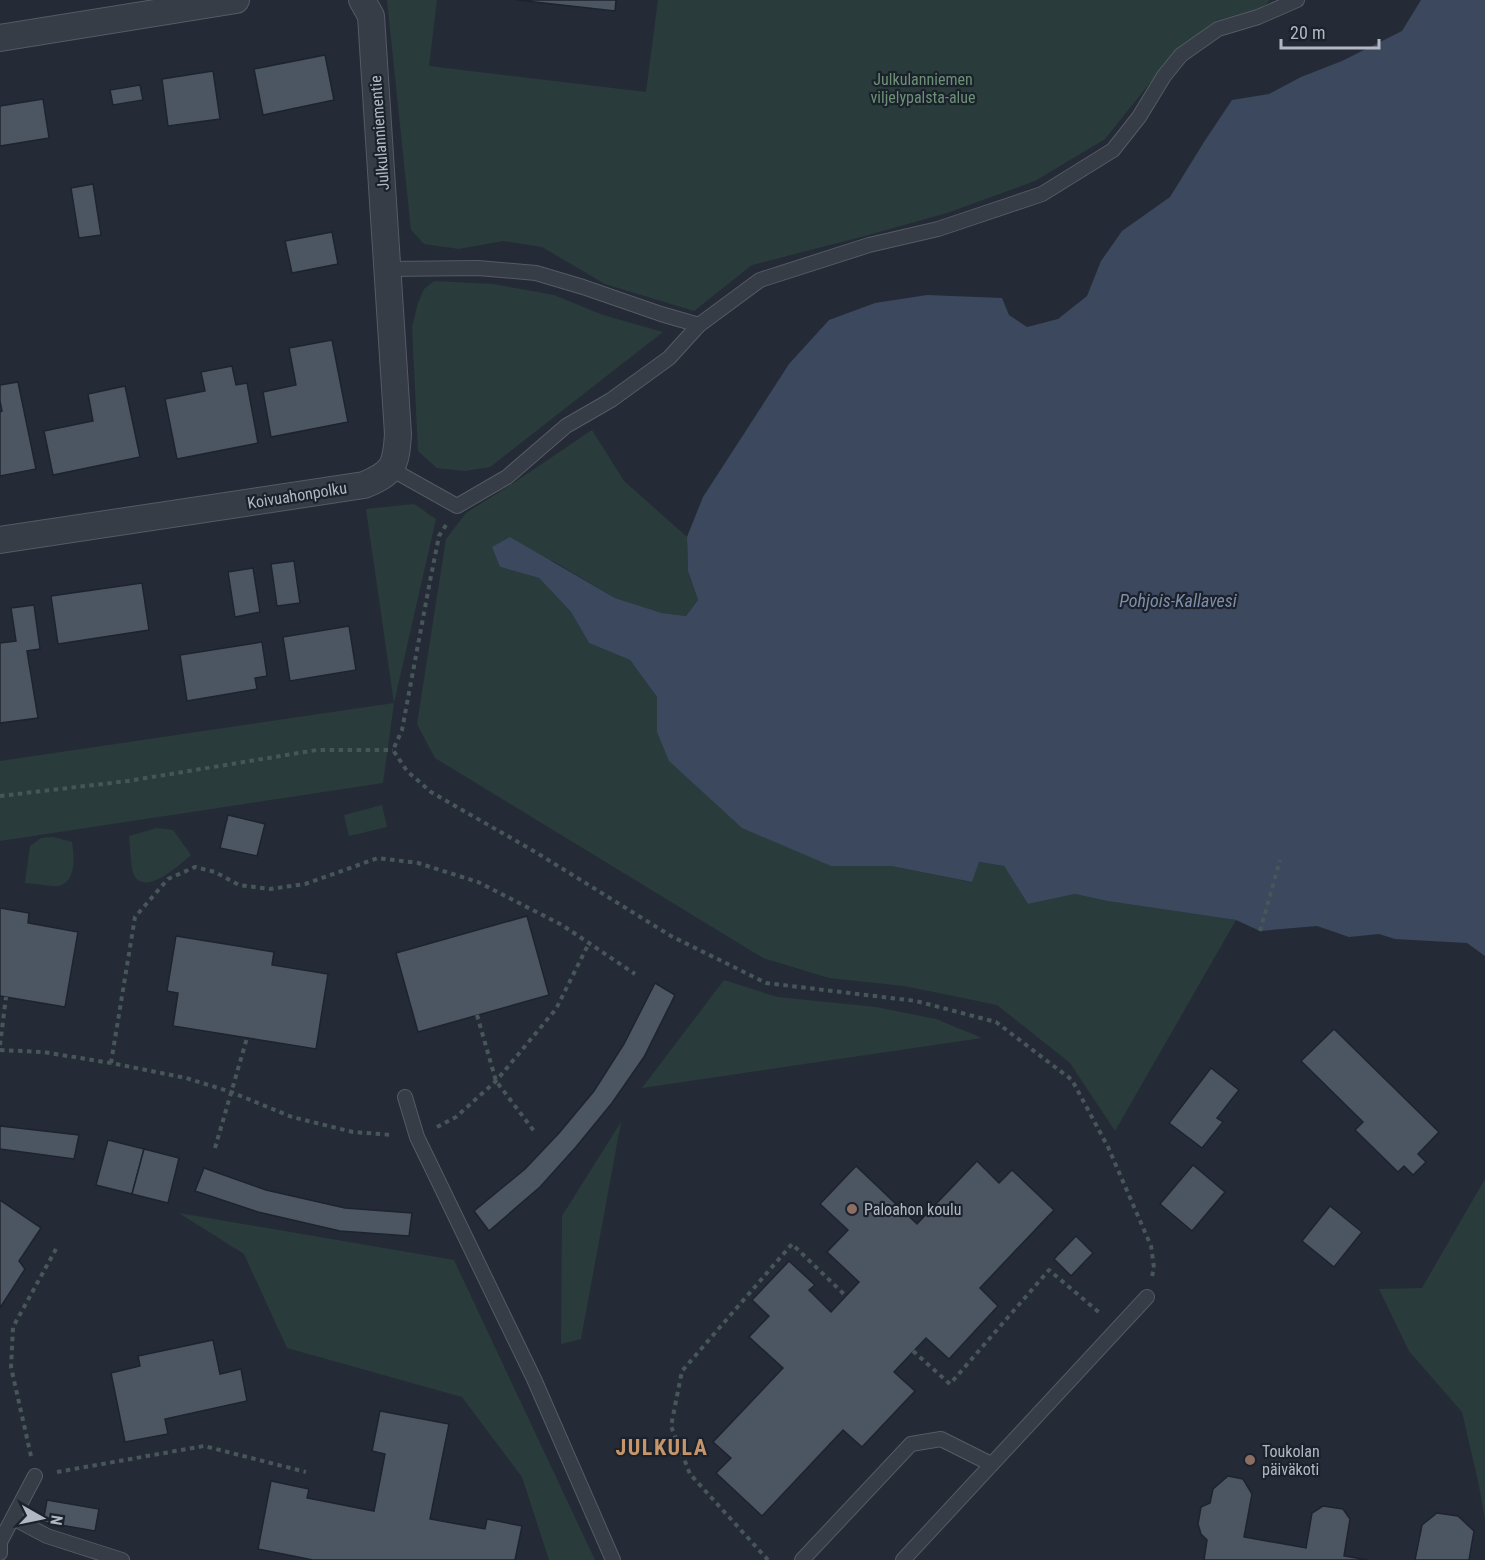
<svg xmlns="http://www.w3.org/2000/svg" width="1485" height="1560" font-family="'Roboto Condensed',sans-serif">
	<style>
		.green { fill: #2a3b3b }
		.water { fill: #3b485d }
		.building { fill: #4c5562; stroke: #1e242e; stroke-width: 1.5 }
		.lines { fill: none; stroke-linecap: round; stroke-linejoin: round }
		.lane-casing { stroke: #555b65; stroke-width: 16 }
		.street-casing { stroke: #555b65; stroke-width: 28 }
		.path { stroke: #475659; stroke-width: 4; stroke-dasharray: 4.5 4.5; stroke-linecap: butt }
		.lane { stroke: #373d47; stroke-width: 14 }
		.street { stroke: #373d47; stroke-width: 26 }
		.education-dot { fill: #8d6e63; stroke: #1c222c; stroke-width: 2 }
		.labels { text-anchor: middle; stroke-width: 4.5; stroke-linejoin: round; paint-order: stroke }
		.park-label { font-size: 16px; fill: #6c9176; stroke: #1c222c }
		.street-label { font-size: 16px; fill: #b2b8c3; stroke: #1c222c }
		.poi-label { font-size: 16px; fill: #b2b8c3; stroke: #1c222c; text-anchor: start }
		.water-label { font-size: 18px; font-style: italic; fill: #7d8ea8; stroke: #1c222c }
		.district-label { font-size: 22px; font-weight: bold; letter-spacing: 1.5px; fill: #c6966a; stroke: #1c222c }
	</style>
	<rect width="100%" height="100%" fill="#242b36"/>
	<!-- green -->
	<g class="green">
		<polygon points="387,0 437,0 429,66 646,92 658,0 1270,0 1262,8 1217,20 1177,49 1105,139 1035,181 947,213 861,237 752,265 694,311 605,284 542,247 503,241 459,249 424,244 411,230"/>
		<polygon points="434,281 493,284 554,295 603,315 663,332 490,467 465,471 437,468 418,451 412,327 418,303 424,289"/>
		<polygon points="592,430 624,481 687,537 688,571 698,600 686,616 662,613 615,598 553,561 493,547 500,567 539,578 571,612 589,643 630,660 657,697 657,732 831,866 891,866 971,882 978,862 1004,866 1028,904 1075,894 1107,901 1236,920 1115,1131 1070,1063 997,1005 904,986 829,978 763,958 435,758 417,724 446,539 466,513 515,482"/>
		<polygon points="414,504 436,519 394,703 383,783 0,841 0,761 394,703 366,509"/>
		<polygon points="382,805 387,827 349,836 344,815"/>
		<path d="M 157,828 L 173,830 L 191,855 C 180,864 146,897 134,875 C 131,869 130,844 129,836 Z"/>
		<path d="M 53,837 L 72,842 C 74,856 77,881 59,886 C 54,887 32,883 25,883 L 30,846 L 41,838 Z"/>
		<polygon points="724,980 777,997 876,1007 936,1019 982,1038 642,1088"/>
		<polygon points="621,1122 581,1339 561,1344 562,1216"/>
		<polygon points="1485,1179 1485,1519 1478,1481 1462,1412 1409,1351 1379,1289 1422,1288"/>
		<polygon points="179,1213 454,1260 595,1560 549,1560 522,1477 462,1397 287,1348 244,1254"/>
	</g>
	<!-- water -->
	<polygon class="water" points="1421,0 1485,0 1485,956 1467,943 1395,939 1379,934 1349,937 1317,926 1260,931 1236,920 1107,901 1075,894 1028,904 1004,866 979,862 972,882 891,866 831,866 742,828 669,761 657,732 657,697 630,660 589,643 571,612 539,578 500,567 492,547 510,537 615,598 662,613 686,616 698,600 688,571 687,537 703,497 789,364 829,320 875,303 927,295 1002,298 1009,315 1027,327 1058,319 1087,296 1101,261 1122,231 1170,197 1204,142 1232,100 1269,94 1301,77 1342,61 1402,31"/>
	<!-- building -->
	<g class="building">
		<polygon points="517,0 616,0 615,11"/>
		<polygon points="325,55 334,100 263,115 254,69"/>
		<polygon points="213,71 220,119 168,126 162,79"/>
		<polygon points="140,85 143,100 113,105 110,90"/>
		<polygon points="43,99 49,138 0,146 0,106"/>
		<polygon points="93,184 101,235 79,238 71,188"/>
		<polygon points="332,232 338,264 292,273 285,241"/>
		<polygon points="332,340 348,422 271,437 263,392 296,385 289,348"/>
		<polygon points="232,366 236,385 247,383 258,443 177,459 165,399 205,391 201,372"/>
		<polygon points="18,382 36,469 0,476 0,412 2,411 0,401 0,385"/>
		<polygon points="125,386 140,457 53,475 44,431 93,421 88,394"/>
		<polygon points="294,561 300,603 277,606 271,564"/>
		<polygon points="253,568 260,612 235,617 228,572"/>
		<polygon points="142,583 149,630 58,644 51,596"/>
		<polygon points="34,605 40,649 27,651 38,718 0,723 0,643 16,641 11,608"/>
		<polygon points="349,626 356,670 290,681 283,637"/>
		<polygon points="262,642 267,676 255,678 257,689 187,701 180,655"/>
		<polygon points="228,815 265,824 257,856 220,848"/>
		<polygon points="0,908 29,913 28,923 78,932 65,1007 0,996"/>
		<polygon points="527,916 549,995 418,1032 396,953"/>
		<polygon points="176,936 274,952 272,965 328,974 316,1049 173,1026 178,993 167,991"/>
		<polygon points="655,983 675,995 644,1057 612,1103 576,1147 540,1187 489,1231 474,1211 525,1169 559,1133 594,1091 624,1044"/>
		<polygon points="1334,1029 1439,1132 1418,1154 1426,1162 1413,1175 1404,1166 1398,1172 1355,1130 1363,1122 1301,1061"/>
		<polygon points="1211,1068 1239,1090 1217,1118 1223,1122 1202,1148 1169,1123"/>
		<polygon points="0,1126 79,1135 74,1159 0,1149"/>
		<polygon points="108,1140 144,1149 132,1194 96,1185"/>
		<polygon points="144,1149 179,1158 168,1203 132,1194"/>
		<polygon points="977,1161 999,1183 1012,1170 1054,1210 980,1288 998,1306 949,1359 926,1338 894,1372 915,1391 862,1447 843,1430 762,1516 716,1473 731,1458 713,1442 783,1368 749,1337 769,1316 752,1300 789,1261 815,1285 809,1290 831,1312 859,1282 827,1252 848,1230 820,1204 856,1166 917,1224"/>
		<polygon points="1193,1165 1225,1192 1192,1231 1160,1204"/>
		<polygon points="204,1168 266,1190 345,1208 412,1213 409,1236 340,1231 258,1212 195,1191"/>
		<polygon points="0,1200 41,1228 19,1261 25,1269 0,1308"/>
		<polygon points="1330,1206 1362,1232 1334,1267 1302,1241"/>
		<polygon points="1076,1236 1093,1253 1071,1276 1054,1259"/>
		<polygon points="213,1340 220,1374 241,1369 247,1401 165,1419 168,1434 125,1442 111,1373 140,1366 138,1356"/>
		<polygon points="380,1411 449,1424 430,1519 485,1529 487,1519 522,1526 515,1560 313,1560 258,1549 271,1481 309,1489 307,1498 374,1511 385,1454 372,1451"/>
		<polygon points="1228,1476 1243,1479 1252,1494 1244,1537 1306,1548 1312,1513 1323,1506 1343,1509 1350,1519 1344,1556 1368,1560 1204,1560 1207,1540 1201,1534 1198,1524 1201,1507 1210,1503 1213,1489"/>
		<polygon points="47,1500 99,1509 95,1531 43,1522"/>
		<polygon points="1437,1513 1458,1516 1474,1531 1469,1560 1415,1560 1422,1525"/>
	</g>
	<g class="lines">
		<defs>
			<g id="lane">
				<polyline points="388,269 478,268 536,273 583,287 661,314 699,325"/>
				<polyline points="391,469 457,506 507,477 566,426 611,400 669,358 699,325 760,280 869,245 938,229 1042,194 1113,150 1139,117 1164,76 1181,55 1218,29 1258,17 1297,0"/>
				<polyline points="405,1097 417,1137 534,1379 613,1560"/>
				<polyline points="13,1518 47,1536 122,1560"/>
				<polyline points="0,1553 0,1542 35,1476"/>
				<polyline points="802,1560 911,1444 941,1439 991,1464"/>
				<polyline points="903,1560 1147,1297"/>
			</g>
			<g id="street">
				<polyline points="0,38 236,0"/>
				<path d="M 0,540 L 364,485 C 394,473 396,465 398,434 L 371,16 L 362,0"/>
			</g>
		</defs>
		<!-- lane casing -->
		<use href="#lane" class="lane-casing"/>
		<!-- street casing -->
		<use href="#street" class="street-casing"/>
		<!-- path -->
		<g class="path">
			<polyline points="446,525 439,536 430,581 402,730 393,750 407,771 431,792 537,853 671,936 766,983 916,1001 996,1022 1072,1080 1108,1147 1151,1246 1154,1268 1152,1276"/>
			<polyline points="0,796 128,781 317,750 393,750"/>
			<polyline points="1260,931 1280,860"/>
			<polyline points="477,1015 496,1081 534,1131"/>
			<polyline points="0,1045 6,997"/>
			<polyline points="0,1050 43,1052 111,1063 186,1078 231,1092 292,1117 353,1132 393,1135"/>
			<polyline points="111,1063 135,917 168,879 195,867 215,872 239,885 270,889 305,884 378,858 418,863 478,882 562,925 635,974"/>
			<polyline points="437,1127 456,1117 496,1081 556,1009 589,943"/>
			<polyline points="215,1148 247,1038"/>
			<polyline points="913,1351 950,1384 1049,1270 1101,1314"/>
			<polyline points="31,1456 11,1367 13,1327 56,1249"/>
			<polyline points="57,1472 204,1446 306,1472"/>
			<polyline points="768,1560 690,1474 671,1426 682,1371 792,1244 846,1296"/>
		</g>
		<!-- lane -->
		<use href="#lane" class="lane"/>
		<!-- street -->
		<use href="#street" class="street"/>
	</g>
	<!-- markers -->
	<g class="education-dot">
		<circle cx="852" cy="1209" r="6"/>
		<circle cx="1250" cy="1460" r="6"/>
	</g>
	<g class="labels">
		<!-- park labels -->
		<g class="park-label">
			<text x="923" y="85">Julkulanniemen<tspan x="923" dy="18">viljelypalsta-alue</tspan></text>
		</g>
		<!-- street labels -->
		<g class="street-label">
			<text transform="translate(379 133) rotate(-94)" y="6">Julkulanniementie</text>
			<text transform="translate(297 495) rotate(-9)" y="6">Koivuahonpolku</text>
		</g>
		<!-- poi labels -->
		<g class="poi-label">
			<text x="864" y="1215">Paloahon koulu</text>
			<text x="1262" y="1457">Toukolan<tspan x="1262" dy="18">päiväkoti</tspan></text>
		</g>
		<!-- water labels -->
		<g class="water-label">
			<text x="1178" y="607">Pohjois-Kallavesi</text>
		</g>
		<!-- district labels -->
		<g class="district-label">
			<text x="662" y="1455">JULKULA</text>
		</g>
	</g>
	<!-- north arrow -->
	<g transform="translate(42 1518) rotate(99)" stroke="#1c222c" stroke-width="4.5" paint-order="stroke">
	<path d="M0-4.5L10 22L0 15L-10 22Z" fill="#b2b8c3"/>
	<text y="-9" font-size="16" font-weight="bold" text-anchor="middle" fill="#b2b8c3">N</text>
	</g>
	<!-- scale -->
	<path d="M1281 39v9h98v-9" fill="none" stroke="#b2b8c3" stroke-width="3"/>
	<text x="1290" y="39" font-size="18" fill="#b2b8c3" stroke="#1c222c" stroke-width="4.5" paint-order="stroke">20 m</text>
</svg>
